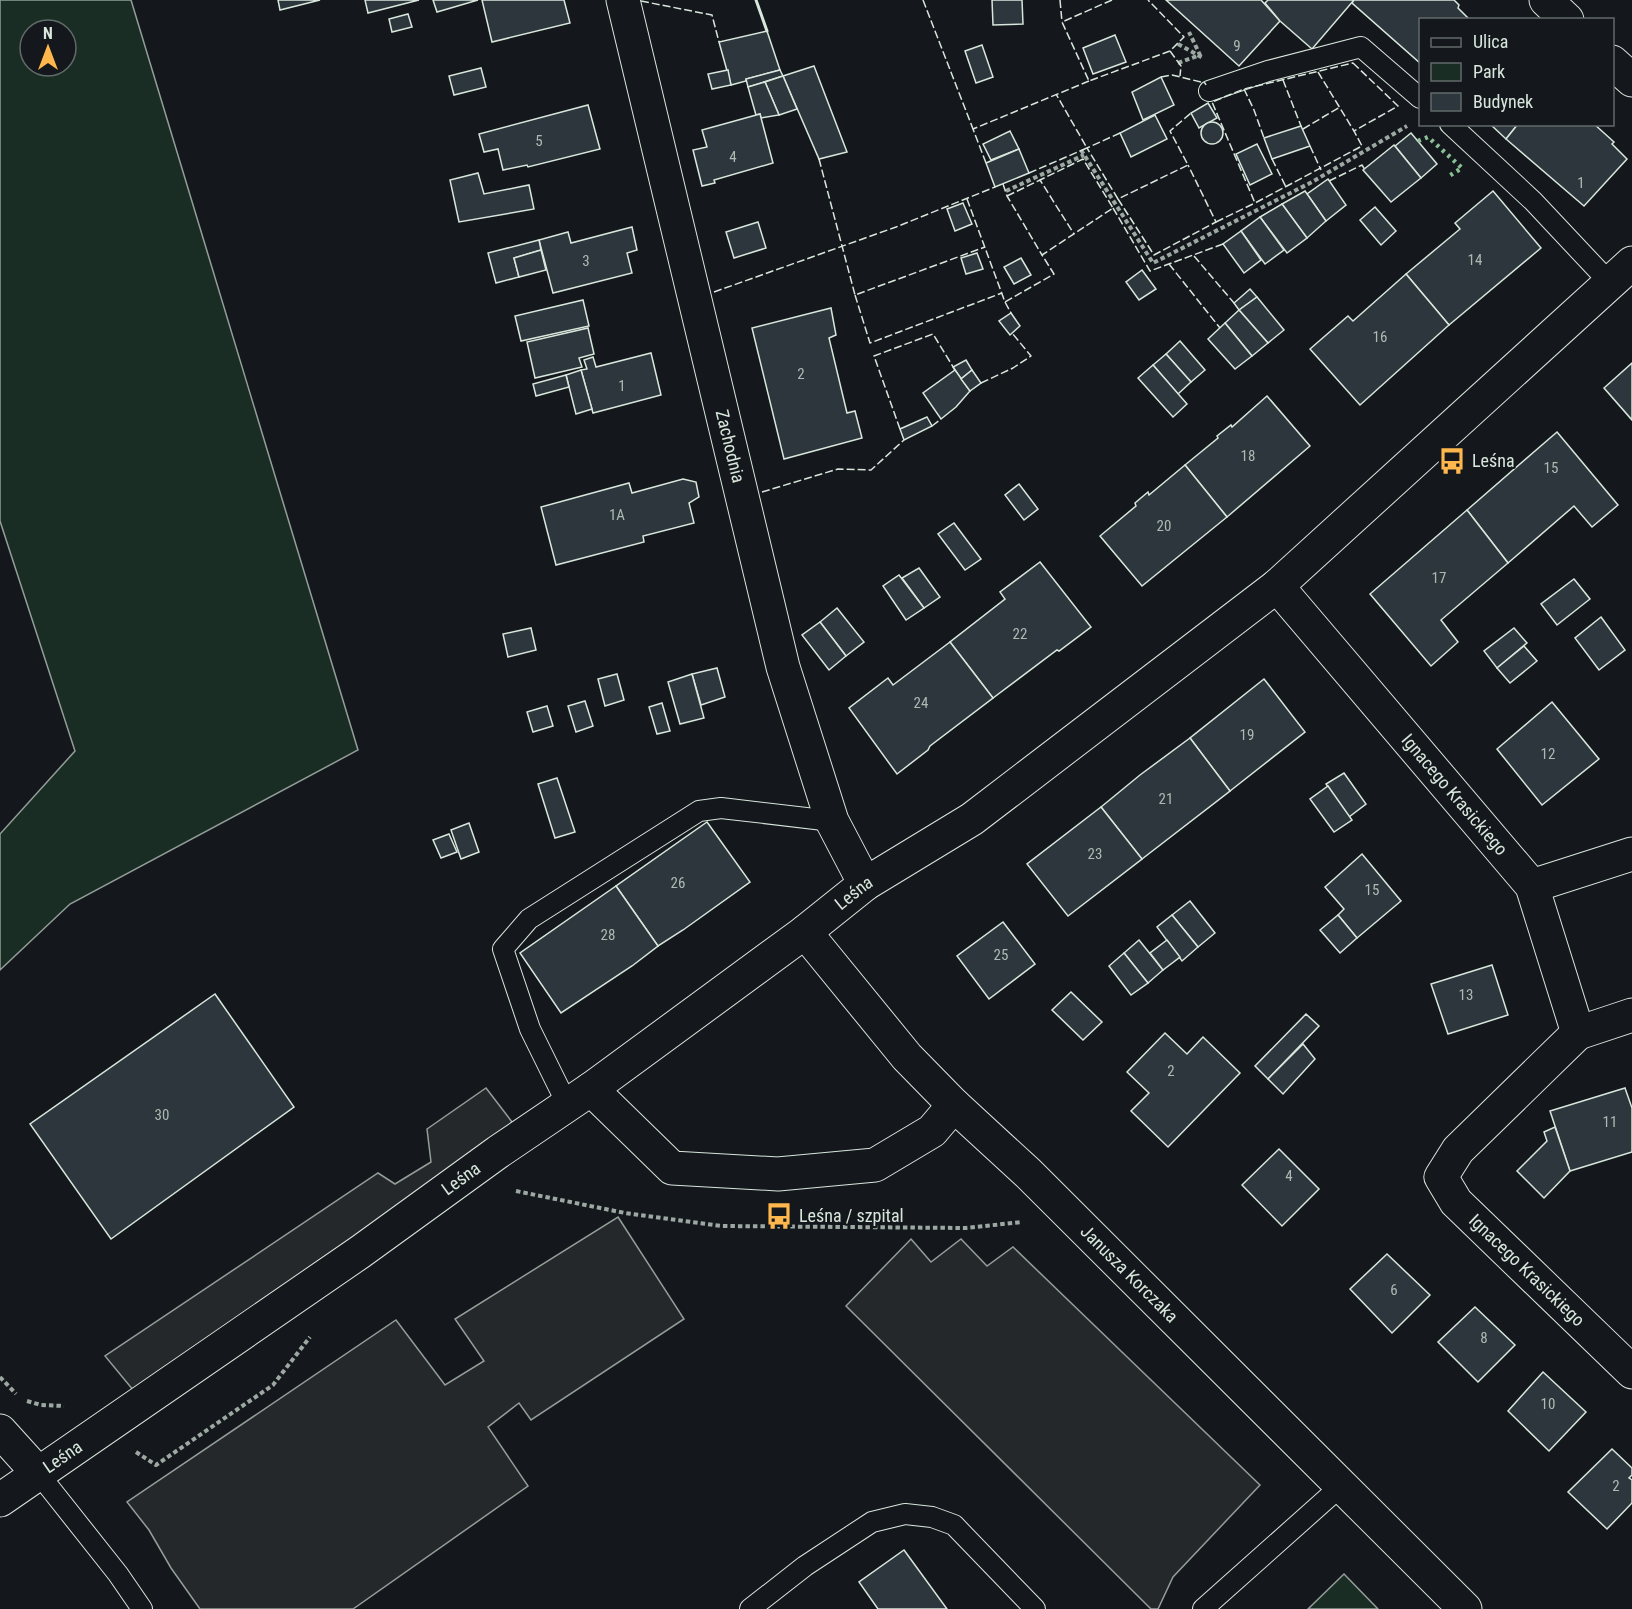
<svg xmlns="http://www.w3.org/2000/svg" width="1632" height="1609" font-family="'Roboto Condensed',sans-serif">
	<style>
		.green { fill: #1a2d24; stroke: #939e99; stroke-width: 1.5; fill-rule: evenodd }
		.parking { fill: #24282b; stroke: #939e99; stroke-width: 1.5 }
		.building { fill: #2c363c; stroke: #d8e6dc; stroke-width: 1.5 }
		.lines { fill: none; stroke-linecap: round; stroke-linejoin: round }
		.service-casing { stroke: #d8e6dc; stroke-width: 22 }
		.minor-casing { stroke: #d8e6dc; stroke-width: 35 }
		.path { stroke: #9da8a2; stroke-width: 4; stroke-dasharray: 4.5 3; stroke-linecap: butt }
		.service { stroke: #14181c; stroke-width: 20 }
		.minor { stroke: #14181c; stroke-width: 33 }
		.hedge { stroke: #8ac095; stroke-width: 4.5; stroke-dasharray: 3 4.5; stroke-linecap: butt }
		.fence { stroke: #d8e6dc; stroke-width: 1.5; stroke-dasharray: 8 3; stroke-linecap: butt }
		.wall { stroke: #d8e6dc; stroke-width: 3 }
		.labels { text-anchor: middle; stroke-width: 4.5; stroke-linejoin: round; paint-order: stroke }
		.number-label { font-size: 15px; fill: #adbab4 }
		.street-label { font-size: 18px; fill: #d8e6dc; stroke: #14181c }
		.poi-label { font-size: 18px; fill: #d8e6dc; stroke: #14181c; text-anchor: start }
	</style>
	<rect width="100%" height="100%" fill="#14181c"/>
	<!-- green -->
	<g class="green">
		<path d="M 0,0 L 131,0 L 358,750 L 70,904 L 0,970 L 0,834 L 75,751 L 0,521 ZM 30,30 L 66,30 L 66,66 L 30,66 Z"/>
		<polygon points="1344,1574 1378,1609 1308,1609"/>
	</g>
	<!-- parking -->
	<g class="parking">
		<polygon points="486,1088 522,1135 143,1402 105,1356 378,1173 395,1184 431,1162 427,1129"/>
		<polygon points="618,1217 684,1319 531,1420 519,1403 488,1427 528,1486 353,1609 200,1609 171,1568 149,1530 127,1502 396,1320 445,1385 484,1361 455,1319"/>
		<polygon points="911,1239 931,1262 961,1239 987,1266 1013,1247 1260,1485 1173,1577 1158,1609 1151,1609 846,1306"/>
	</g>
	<!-- building -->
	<g class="building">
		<polygon points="278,0 320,0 280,10"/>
		<polygon points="365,0 419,0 368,13"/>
		<polygon points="433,0 478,0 437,12"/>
		<polygon points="482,0 564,0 570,23 492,42"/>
		<polygon points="992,0 1022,0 1023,24 993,25"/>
		<polygon points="1166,0 1261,0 1280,21 1239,66"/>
		<polygon points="1268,0 1354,0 1312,49 1280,21 1265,3"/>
		<polygon points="1354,0 1454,0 1459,5 1458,8 1470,20 1420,20 1420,63 1352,3"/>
		<polygon points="408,14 412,27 392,32 389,19"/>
		<polygon points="767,31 780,70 746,79 746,81 731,85 719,42"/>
		<polygon points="1115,35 1126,62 1093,74 1083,48"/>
		<polygon points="982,45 993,77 976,83 965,51"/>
		<polygon points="814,66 847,152 819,159 783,76"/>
		<polygon points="481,68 486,87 454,95 449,76"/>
		<polygon points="728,70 731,85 712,89 708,74"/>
		<polygon points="780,70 783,76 748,87 746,79"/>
		<polygon points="783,76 797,109 779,115 765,82"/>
		<polygon points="1161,77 1174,105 1143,120 1132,92"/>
		<polygon points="765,82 779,115 761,118 760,114 756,115 748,87"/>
		<polygon points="1208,103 1217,118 1199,128 1191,113"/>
		<polygon points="588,105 600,149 528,167 527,165 503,170 498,149 484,152 479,134"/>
		<polygon points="760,114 773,163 714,180 715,183 702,186 693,150 707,147 702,130"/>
		<polygon points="1155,115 1167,139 1131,157 1120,133"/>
		<circle cx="1212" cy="133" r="11"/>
		<polygon points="1490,124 1518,124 1506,139"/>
		<polygon points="1518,124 1594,124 1614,142 1612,144 1627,159 1584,206 1506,139"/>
		<polygon points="1301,126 1310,146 1272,159 1264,138"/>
		<polygon points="1010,131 1019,149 991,160 983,144"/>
		<polygon points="1411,133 1437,164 1421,178 1395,146"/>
		<polygon points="1257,144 1272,174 1250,185 1236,154"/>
		<polygon points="1394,145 1421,178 1391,202 1363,170"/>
		<polygon points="1019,149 1029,173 995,187 986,163"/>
		<polygon points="478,173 484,194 529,185 534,209 459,222 450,180"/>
		<polygon points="1328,179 1346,205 1326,221 1307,194"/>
		<polygon points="1305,191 1326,221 1307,238 1282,204"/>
		<polygon points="1493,191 1541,248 1449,325 1406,274 1460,229 1455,223"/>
		<polygon points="963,203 972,224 955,231 947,209"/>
		<polygon points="1282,204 1307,238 1287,253 1260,217"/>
		<polygon points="1375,207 1396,231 1381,245 1360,220"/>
		<polygon points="1260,217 1284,250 1265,264 1241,231"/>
		<polygon points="758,222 766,248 734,258 726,232"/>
		<polygon points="632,227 637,250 627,253 632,273 553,293 539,240 568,232 571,243"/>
		<polygon points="1241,231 1261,260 1244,273 1223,244"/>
		<polygon points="539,240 541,250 514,258 519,277 496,283 488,253"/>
		<polygon points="541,250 546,270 519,277 514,258"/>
		<polygon points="977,253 983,269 966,274 961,258"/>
		<polygon points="1021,258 1031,275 1014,284 1004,267"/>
		<polygon points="1142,270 1156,289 1139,300 1126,282"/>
		<polygon points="1406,274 1449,325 1360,405 1310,349 1348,316 1353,321"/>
		<polygon points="1250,289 1257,297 1239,310 1234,303"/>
		<polygon points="1257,297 1284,330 1268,343 1239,310"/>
		<polygon points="583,300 589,326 521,341 515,316"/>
		<polygon points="831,308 836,335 829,338 847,413 855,411 862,438 784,459 752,328"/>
		<polygon points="1239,310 1268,343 1252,356 1225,323"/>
		<polygon points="1011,313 1020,326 1010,335 999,321"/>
		<polygon points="1225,323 1252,356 1235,369 1208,339"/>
		<polygon points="588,328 594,354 579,358 582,367 535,378 527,342"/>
		<polygon points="1180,341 1205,370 1191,382 1166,354"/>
		<polygon points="651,353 661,395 593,413 581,370 587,369 584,360 593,357 596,367"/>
		<polygon points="1166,354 1191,382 1178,394 1153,365"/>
		<polygon points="966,360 972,370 961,379 953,367"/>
		<polygon points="1632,363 1632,420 1604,388"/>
		<polygon points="1153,365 1187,404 1173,417 1138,378"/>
		<polygon points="581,370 592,409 576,414 566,375"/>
		<polygon points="955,370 970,391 956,407 941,419 923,393"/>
		<polygon points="972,370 981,383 970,391 961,379"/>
		<polygon points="566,375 569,387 536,396 533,384"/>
		<polygon points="1267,396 1310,446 1227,517 1185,465 1218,438 1217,436 1231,425 1232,427"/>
		<polygon points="927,417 932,426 904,440 900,429"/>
		<polygon points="1557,432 1618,505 1592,527 1574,506 1508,563 1467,510"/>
		<polygon points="1185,465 1227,517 1142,586 1100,536 1136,506 1135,503 1148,492 1149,495"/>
		<polygon points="683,479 696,482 699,497 689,503 694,523 643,536 644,542 556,565 541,507 629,483 632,493"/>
		<polygon points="1019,484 1038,509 1024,520 1005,495"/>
		<polygon points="1467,510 1508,563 1441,620 1458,642 1431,666 1370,594"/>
		<polygon points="954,523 981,559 965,570 938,534"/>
		<polygon points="1040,562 1091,627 1059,651 1057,650 993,698 950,642 1005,599 1000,592"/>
		<polygon points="919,568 940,597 924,608 902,578"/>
		<polygon points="899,575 924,608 906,620 883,586"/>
		<polygon points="1574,579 1590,599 1557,625 1541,604"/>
		<polygon points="837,608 864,642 846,656 820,622"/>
		<polygon points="1601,617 1625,650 1599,670 1575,638"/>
		<polygon points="820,622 846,656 829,670 802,635"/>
		<polygon points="531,628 536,650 508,657 503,634"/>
		<polygon points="1514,628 1527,643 1497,668 1484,651"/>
		<polygon points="950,642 993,698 930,746 928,750 897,774 849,708 888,678 893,685"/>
		<polygon points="1524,646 1537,661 1510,683 1497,668"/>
		<polygon points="717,668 725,697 701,705 692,674"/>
		<polygon points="617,674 624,700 605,706 598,679"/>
		<polygon points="692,674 704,718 680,724 668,682"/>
		<polygon points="1264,679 1305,732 1230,791 1190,738"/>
		<polygon points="585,701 593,726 576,732 568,706"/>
		<polygon points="1552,702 1599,759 1542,805 1497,749"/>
		<polygon points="662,703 670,731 657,734 649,707"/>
		<polygon points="547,706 553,726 533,732 527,712"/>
		<polygon points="1190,738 1230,791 1142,859 1101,807 1140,775"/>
		<polygon points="1344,773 1366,804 1349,817 1326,784"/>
		<polygon points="557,778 575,832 555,838 538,784"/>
		<polygon points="1328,786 1352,820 1334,832 1310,799"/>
		<polygon points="1101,807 1142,859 1068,916 1027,864"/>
		<polygon points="707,822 750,882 683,930 658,946 616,886"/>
		<polygon points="469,823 479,852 461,859 451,830"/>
		<polygon points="449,834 457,852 441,858 433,840"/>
		<polygon points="1362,854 1401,901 1357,938 1338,915 1344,909 1325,887"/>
		<polygon points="616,886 658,946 632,966 561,1013 520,953"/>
		<polygon points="1190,901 1215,933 1198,947 1172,915"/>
		<polygon points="1172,915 1198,947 1182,961 1157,927"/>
		<polygon points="1338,915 1357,938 1340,953 1320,930"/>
		<polygon points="1003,922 1035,964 989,999 957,956"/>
		<polygon points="1139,940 1163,970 1148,983 1124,953"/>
		<polygon points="1167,940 1180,957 1163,970 1150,953"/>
		<polygon points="1124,953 1148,983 1131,995 1109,966"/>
		<polygon points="1492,965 1508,1015 1448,1034 1431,984"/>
		<polygon points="1071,992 1102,1022 1083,1040 1052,1010"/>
		<polygon points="215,994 294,1107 111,1239 30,1124"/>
		<polygon points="1306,1014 1319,1026 1268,1079 1255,1066"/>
		<polygon points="1165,1033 1187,1054 1203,1037 1240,1073 1168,1147 1131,1111 1149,1093 1127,1072"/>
		<polygon points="1303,1044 1315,1059 1283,1094 1268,1079"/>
		<polygon points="1625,1088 1632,1108 1632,1152 1570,1171 1550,1111"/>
		<polygon points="1555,1127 1570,1171 1544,1198 1517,1171 1547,1141 1544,1132"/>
		<polygon points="1279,1149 1319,1189 1282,1226 1242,1185"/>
		<polygon points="1387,1254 1430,1295 1392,1333 1350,1289"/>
		<polygon points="1475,1307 1515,1345 1478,1382 1438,1342"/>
		<polygon points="1543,1372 1586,1412 1549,1451 1508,1411"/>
		<polygon points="1612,1449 1632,1468 1632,1475 1629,1478 1632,1480 1632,1503 1607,1529 1568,1492"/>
		<polygon points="904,1550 947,1609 878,1609 859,1582"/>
	</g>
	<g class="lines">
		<defs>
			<g id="service">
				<polyline points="1209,91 1268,71 1361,47 1420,98"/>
				<polyline points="1450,124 1533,201 1610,283"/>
				<polyline points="567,1104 530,1029 503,949 529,919 699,811 721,808 832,821"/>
				<polyline points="38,1473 118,1574 142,1609"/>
				<polyline points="750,1609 805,1566 872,1522 905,1514 932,1517 954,1525 1035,1609"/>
				<polyline points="1203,1609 1341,1486"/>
			</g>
			<g id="minor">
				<path id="s1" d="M 623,0 L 783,667 L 832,821 L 865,884"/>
				<polyline points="1546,0 1567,20"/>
				<polyline points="1612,62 1632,80"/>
				<path id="s2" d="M 1277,586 L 1532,886 L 1578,1033 L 1632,1015"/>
				<polyline points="1532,886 1632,854"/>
				<path id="s3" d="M 805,932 L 907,1057 L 954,1105 L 1028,1173 L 1465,1609"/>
				<path id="s4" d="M 1578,1033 L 1458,1150 L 1441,1177 L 1456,1202 L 1632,1372"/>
				<polyline points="591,1089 672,1168 778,1174 875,1165 932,1131 954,1105"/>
				<polyline points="0,1431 38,1473"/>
				<path id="s5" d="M 0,1500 L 360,1252 L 498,1152 L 591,1089 L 805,932 L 865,884 L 972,819 L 1277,586 L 1632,263"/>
			</g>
		</defs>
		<!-- service casing -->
		<use href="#service" class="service-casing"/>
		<!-- minor casing -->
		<use href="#minor" class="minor-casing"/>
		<!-- path -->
		<g class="path">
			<polyline points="1178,44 1203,58"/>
			<polyline points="1178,63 1200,55 1189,32"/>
			<polyline points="1081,150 1153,263 1312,182 1407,126"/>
			<polyline points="1006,191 1084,155"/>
			<polyline points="516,1191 625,1213 721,1226 966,1228 1022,1222"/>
			<polyline points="0,1377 16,1394"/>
			<polyline points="27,1401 41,1405 64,1406"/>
			<polyline points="136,1452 156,1465 273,1385 310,1337"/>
		</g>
		<!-- service -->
		<use href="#service" class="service"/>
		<!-- minor -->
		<use href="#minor" class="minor"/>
		<!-- hedge -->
		<polyline class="hedge" points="1418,141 1428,137 1462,168 1449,176"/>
		<!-- fence -->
		<g class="fence">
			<polyline points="923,0 973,129"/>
			<polyline points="1060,0 1062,22"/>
			<polyline points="1112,0 1062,22 1089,81 1170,51 1184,37 1148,0"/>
			<polyline points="641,1 712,15 719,42"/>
			<polyline points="1170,51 1181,66 1180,76"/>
			<polygon points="1353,63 1398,106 1354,131 1362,146 1255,203 1212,102 1244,89"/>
			<polyline points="1318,72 1354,131"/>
			<polyline points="1161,77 1172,75 1205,83 1206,85"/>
			<polyline points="1283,80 1301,126"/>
			<polyline points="1244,89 1254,110 1264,138"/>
			<polyline points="1303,129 1340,107"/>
			<polyline points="1120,133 1087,148 1118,199 1188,165 1170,131 1191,113"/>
			<polyline points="1310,146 1321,170"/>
			<polyline points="819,159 855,295 985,247"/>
			<polyline points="1272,159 1286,187"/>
			<polyline points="986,163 973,129 1089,81"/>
			<polyline points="1029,173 1087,148 1056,94"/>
			<polyline points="1329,181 1362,165 1365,170"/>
			<polyline points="1003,184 1007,196 1042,255"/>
			<polyline points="1007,196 1040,180 1074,234"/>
			<polyline points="967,199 1005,302 1054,274 1042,255 1113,208 1083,159 1040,180"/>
			<polyline points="1118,199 1154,255 1216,222 1188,165"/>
			<polyline points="1113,208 1150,271 1223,244"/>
			<polyline points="1216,222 1255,203"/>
			<polyline points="1194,256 1234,303"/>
			<polyline points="1169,264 1220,328"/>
			<polyline points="714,292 896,227 995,187"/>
			<polyline points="855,295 870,343 1002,293"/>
			<polyline points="1005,302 1011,313"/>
			<polyline points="981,383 1013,368 1031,356 1012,333"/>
			<polyline points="932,426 941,419"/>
			<polyline points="900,429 874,356 933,334 955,370"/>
			<polyline points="762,492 838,469 871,470 904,440"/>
		</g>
		<!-- wall -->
		<polyline class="wall" points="756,0 767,31"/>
	</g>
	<!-- icons -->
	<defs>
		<symbol id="bus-bare" viewBox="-9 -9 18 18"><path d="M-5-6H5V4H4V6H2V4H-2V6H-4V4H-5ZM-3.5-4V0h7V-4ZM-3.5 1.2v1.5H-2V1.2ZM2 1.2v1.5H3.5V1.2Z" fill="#ffb74d" stroke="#14181c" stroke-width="2.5" paint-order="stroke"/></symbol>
	</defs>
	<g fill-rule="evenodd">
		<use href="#bus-bare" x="1433" y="442" width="38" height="38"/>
		<use href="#bus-bare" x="760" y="1197" width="38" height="38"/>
	</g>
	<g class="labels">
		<!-- number labels -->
		<g class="number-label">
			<text x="1237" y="51">9</text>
			<text x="539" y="146">5</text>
			<text x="733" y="162">4</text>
			<text x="1581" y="188">1</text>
			<text x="1475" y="265">14</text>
			<text x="586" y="266">3</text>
			<text x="1380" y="342">16</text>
			<text x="801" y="379">2</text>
			<text x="622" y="391">1</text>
			<text x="1248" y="461">18</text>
			<text x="1551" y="473">15</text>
			<text x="617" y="520">1A</text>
			<text x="1164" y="531">20</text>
			<text x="1439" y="583">17</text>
			<text x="1020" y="639">22</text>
			<text x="921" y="708">24</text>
			<text x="1247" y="740">19</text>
			<text x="1548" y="759">12</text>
			<text x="1166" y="804">21</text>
			<text x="1095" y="859">23</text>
			<text x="678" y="888">26</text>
			<text x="1372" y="895">15</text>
			<text x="608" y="940">28</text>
			<text x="1001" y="960">25</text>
			<text x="1466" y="1000">13</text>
			<text x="1171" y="1076">2</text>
			<text x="162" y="1120">30</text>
			<text x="1610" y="1127">11</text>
			<text x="1289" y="1181">4</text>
			<text x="1394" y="1295">6</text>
			<text x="1484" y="1343">8</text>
			<text x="1548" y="1409">10</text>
			<text x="1616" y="1491">2</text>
		</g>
		<!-- street labels -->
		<g class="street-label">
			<text dy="6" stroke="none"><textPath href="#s1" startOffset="459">Zachodnia</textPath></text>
			<text dy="6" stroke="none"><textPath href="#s2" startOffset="274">Ignacego Krasickiego</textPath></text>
			<text dy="6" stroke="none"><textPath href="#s5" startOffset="1048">Leśna</textPath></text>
			<text dy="6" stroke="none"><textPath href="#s5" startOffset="562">Leśna</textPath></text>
			<text dy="6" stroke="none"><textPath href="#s4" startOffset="327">Ignacego Krasickiego</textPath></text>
			<text dy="6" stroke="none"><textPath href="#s3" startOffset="472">Janusza Korczaka</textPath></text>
			<text dy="6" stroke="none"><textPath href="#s5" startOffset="76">Leśna</textPath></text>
		</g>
		<!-- poi labels -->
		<g class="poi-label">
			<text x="1472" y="467">Leśna</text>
			<text x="799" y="1222">Leśna / szpital</text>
		</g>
	</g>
	<!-- legend -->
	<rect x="1419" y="18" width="195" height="108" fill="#14181c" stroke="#626a69" stroke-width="1.5"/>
	<rect x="1431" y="38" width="30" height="9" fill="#14181c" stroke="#626a69" stroke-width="1.5"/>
	<text x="1473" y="48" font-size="18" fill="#d8e6dc">Ulica</text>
	<rect x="1431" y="63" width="30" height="18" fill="#1a2d24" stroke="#626a69" stroke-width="1.5"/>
	<text x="1473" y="78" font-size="18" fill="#d8e6dc">Park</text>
	<rect x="1431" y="93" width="30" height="18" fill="#2c363c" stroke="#626a69" stroke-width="1.5"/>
	<text x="1473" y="108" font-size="18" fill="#d8e6dc">Budynek</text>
	<!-- north arrow -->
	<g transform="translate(48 48)"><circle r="28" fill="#14181c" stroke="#626a69" stroke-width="1.5"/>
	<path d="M0-4.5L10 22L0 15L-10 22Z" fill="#ffb74d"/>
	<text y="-9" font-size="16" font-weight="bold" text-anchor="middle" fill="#d8e6dc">N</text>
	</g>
</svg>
